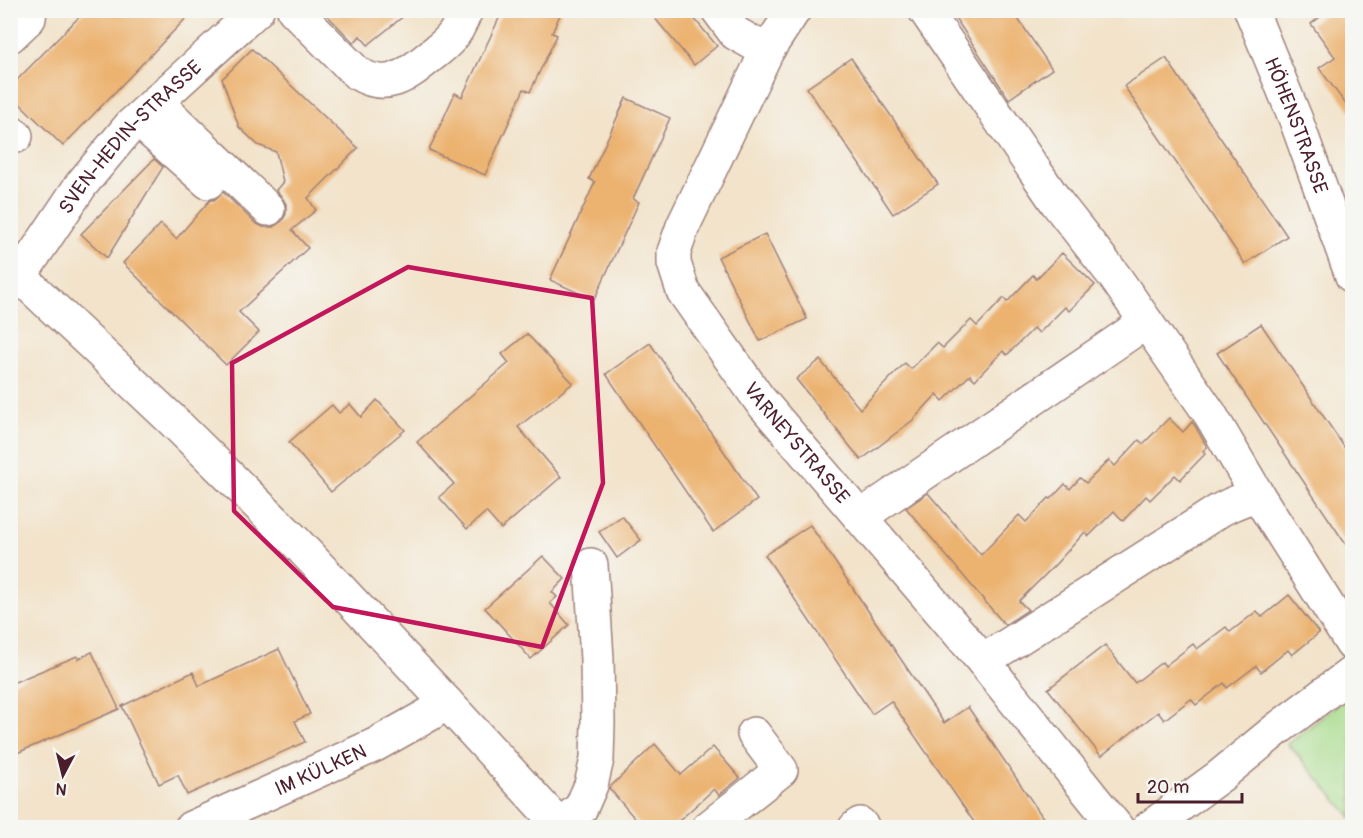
<svg xmlns="http://www.w3.org/2000/svg" width="1363" height="838" font-family="Pangolin,sans-serif">
	<style>
		.green { fill: #a8dc8c; stroke: #797e5c; stroke-width: 1.5 }
		.building { fill: #ecb26f }
		.lines { fill: none; stroke-linecap: round; stroke-linejoin: round }
		.minor-casing { stroke: #9e817a; stroke-width: 36 }
		.major-casing { stroke: #9e817a; stroke-width: 36 }
		.minor { stroke: #fff; stroke-width: 33 }
		.major { stroke: #fff; stroke-width: 33 }
		.marked { fill: none; stroke: #c2185b; stroke-width: 4.5; stroke-linejoin: round }
		.labels { text-anchor: middle; stroke-width: 4.5; stroke-linejoin: round; paint-order: stroke }
		.street-label { font-size: 20px; fill: #4a1f2b; stroke: #f6f6f2 }
	</style>
	<rect width="100%" height="100%" fill="#f6f6f2"/>
	<filter id="ink" filterUnits="userSpaceOnUse"><feTurbulence type="fractalNoise" baseFrequency=".0167" numOctaves="2"/><feDisplacementMap in="SourceGraphic" scale="12" xChannelSelector="R" yChannelSelector="G"/><feConvolveMatrix kernelMatrix="1 2 1 2 8 2 1 2 1" color-interpolation-filters="sRGB"/></filter>
	<filter id="wash" filterUnits="userSpaceOnUse"><feTurbulence type="fractalNoise" baseFrequency=".008" numOctaves="4" result="noise"/><feDisplacementMap in="SourceGraphic" scale="24" xChannelSelector="R" yChannelSelector="G"/><feGaussianBlur stdDeviation="1.35" result="paint"/><feColorMatrix in="noise" values="0 0 0 0 0 0 0 0 0 0 0 0 0 0 0 0 0 1.4 0 .05"/><feComposite in="paint" operator="in"/></filter>
	<g filter="url(#wash)">
		<rect width="100%" height="100%" fill="#f2e3ca"/>
		<!-- green -->
		<polygon class="green" points="1352,694 1352,818 1288,744"/>
		<g id="blocks">
			<!-- building -->
			<g class="building">
				<polygon points="86,10 194,10 63,146 10,94 10,87"/>
				<polygon points="322,10 411,10 368,45 360,36 354,43"/>
				<polygon points="503,10 562,10 552,33 557,35 530,92 524,89 485,175 429,150 455,93 462,97"/>
				<polygon points="648,10 687,10 717,46 694,65"/>
				<polygon points="950,10 1012,10 1052,69 1009,99"/>
				<polygon points="1329,10 1353,10 1353,114 1319,68 1335,57 1311,24"/>
				<polygon points="252,49 358,148 308,198 316,210 292,230 308,248 239,312 259,332 226,365 123,263 161,224 176,239 210,200 214,200 223,192 255,223 263,227 273,227 282,221 286,214 286,204 281,196 276,190 283,182 276,152 258,145 239,127 222,79"/>
				<polygon points="851,58 938,184 893,214 807,88"/>
				<polygon points="1166,58 1287,236 1245,264 1124,86"/>
				<polygon points="626,98 670,118 633,199 639,202 594,300 550,280 595,182 589,179"/>
				<polygon points="154,159 163,167 107,258 81,234"/>
				<polygon points="765,234 807,319 760,341 718,257"/>
				<polygon points="1062,253 1095,285 1069,311 1065,307 1039,333 1034,328 1007,355 1003,351 975,380 970,375 943,401 937,394 913,420 861,460 796,379 820,360 860,409 905,363 911,369 937,343 943,348 971,320 977,326 1004,298 1007,302 1033,275 1036,279"/>
				<polygon points="1261,324 1353,460 1353,555 1217,353"/>
				<polygon points="527,334 573,383 518,427 561,477 501,529 486,512 467,529 439,497 454,484 417,442 509,363 502,354"/>
				<polygon points="650,343 757,500 713,532 606,374"/>
				<polygon points="377,400 405,430 331,492 289,442 332,405 339,413 350,404 361,417"/>
				<polygon points="1169,418 1183,432 1192,422 1195,426 1207,447 1203,451 1205,454 1180,480 1175,475 1150,500 1146,496 1123,521 1114,511 1089,536 1085,532 1054,566 1019,601 1028,610 1005,625 906,508 928,493 981,555 1019,515 1026,522 1049,498 1051,499 1065,484 1070,489 1080,478 1086,483 1109,460 1115,466 1139,440 1143,444"/>
				<polygon points="622,516 641,540 617,558 599,532"/>
				<polygon points="810,525 944,723 968,707 1050,828 978,828 891,701 872,714 765,555"/>
				<polygon points="543,556 565,579 552,592 557,597 550,603 569,625 531,659 485,608"/>
				<polygon points="1289,595 1319,633 1292,655 1288,650 1261,672 1256,666 1227,688 1224,683 1196,705 1191,699 1164,720 1158,712 1101,756 1048,689 1105,645 1135,683 1162,662 1165,666 1193,644 1197,649 1226,627 1230,632 1257,611 1262,617"/>
				<polygon points="279,649 310,714 295,721 305,742 187,795 178,775 159,784 122,706 193,672 199,686"/>
				<polygon points="92,652 119,709 10,756 10,684 77,656 78,659"/>
				<polygon points="655,744 681,775 713,747 740,778 719,795 714,789 671,828 643,828 609,788"/>
			</g>
		</g>
	</g>
	<g filter="url(#ink)">
		<use href="#blocks" fill-opacity="0" stroke="#9e817a" stroke-width="1.5"/>
		<g class="lines">
			<defs>
				<g id="minor">
					<path d="M 294,10 L 357,73 C 386,91 405,77 428,58 C 435,52 444,46 450,39 C 457,32 462,20 466,10"/>
					<polyline points="718,10 735,33 767,51"/>
					<path id="s1" d="M 794,10 L 767,51 L 683,226 L 674,252 L 674,263 L 683,291 L 759,399 L 983,661 L 1117,828"/>
					<polyline points="925,10 1057,203 1115,277 1210,414 1257,494 1352,644"/>
					<path id="s2" d="M 1251,10 L 1296,120 L 1352,276"/>
					<polyline points="10,36 29,18 30,10"/>
					<polyline points="156,102 268,209"/>
					<polyline points="138,120 208,182"/>
					<polyline points="10,132 16,136"/>
					<path id="s3" d="M 20,276 L 81,185 L 130,126 L 257,10"/>
					<polyline points="860,517 1146,322"/>
					<polyline points="983,661 1220,510 1232,504 1257,494"/>
					<polyline points="560,825 581,808 591,785 597,759 598,723 597,659 591,565"/>
					<path id="s4" d="M 191,828 L 375,745 L 430,714 L 446,702"/>
					<polyline points="708,828 781,770 754,734"/>
					<polyline points="855,828 860,824 863,828"/>
					<polyline points="1149,828 1220,776 1276,730 1352,673"/>
				</g>
				<polyline id="major" points="10,267 171,419 295,541 446,702 562,828"/>
			</defs>
			<!-- minor casing -->
			<use href="#minor" class="minor-casing"/>
			<!-- major casing -->
			<use href="#major" class="major-casing"/>
			<!-- minor -->
			<use href="#minor" class="minor"/>
			<!-- major -->
			<use href="#major" class="major"/>
		</g>
	</g>
	<!-- marked area -->
	<path class="marked" d="M 408,267 L 592,298 L 603,483 L 542,647 L 333,607 L 234,511 L 232,363 Z"/>
	<g class="labels">
		<!-- street labels -->
		<g class="street-label">
			<text dy="7" stroke="none"><textPath href="#s2" startOffset="124">HÖHENSTRASSE</textPath></text>
			<text dy="7" stroke="none"><textPath href="#s3" startOffset="178">SVEN-HEDIN-STRASSE</textPath></text>
			<text dy="7" stroke="none"><textPath href="#s1" startOffset="501">VARNEYSTRASSE</textPath></text>
			<text dy="7" stroke="none"><textPath href="#s4" startOffset="142">IM KÜLKEN</textPath></text>
		</g>
	</g>
	<!-- margin -->
	<rect width="1363" height="838" fill="none" stroke="#f6f6f2" stroke-width="36"/>
	<!-- north arrow -->
	<g transform="translate(63 775) rotate(187)" stroke="#f6f6f2" stroke-width="4.5" paint-order="stroke">
	<path d="M0-4.5L10 22L0 15L-10 22Z" fill="#4a1f2b"/>
	<text y="-9" font-size="16" font-weight="bold" text-anchor="middle" fill="#4a1f2b">N</text>
	</g>
	<!-- scale -->
	<path d="M1138 793v9h104v-9" fill="none" stroke="#4a1f2b" stroke-width="3"/>
	<text x="1147" y="793" font-size="18" fill="#4a1f2b" stroke="#f6f6f2" stroke-width="4.5" paint-order="stroke">20 m</text>
</svg>
